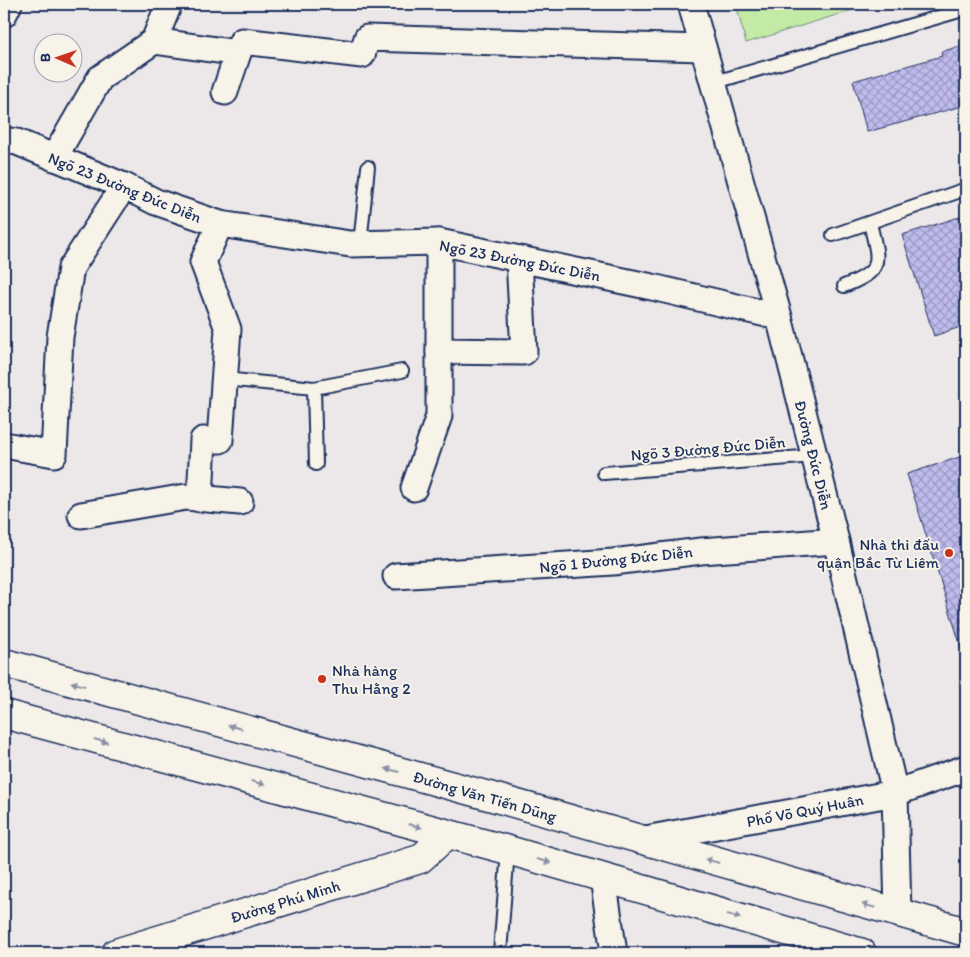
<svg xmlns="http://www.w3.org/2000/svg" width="970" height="957" font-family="Itim,sans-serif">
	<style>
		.pitch { fill: #c3eba5; stroke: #6f8d82 }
		.building { fill: url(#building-cross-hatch); stroke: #1b2f5e }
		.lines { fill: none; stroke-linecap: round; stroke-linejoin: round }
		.service-casing { stroke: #1b2f5e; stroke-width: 16 }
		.minor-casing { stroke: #1b2f5e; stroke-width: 29 }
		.tertiary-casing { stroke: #1b2f5e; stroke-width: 31 }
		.secondary-casing { stroke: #1b2f5e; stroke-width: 31 }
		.service { stroke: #f7f3e8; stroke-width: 12 }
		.minor { stroke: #f7f3e8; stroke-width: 25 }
		.tertiary { stroke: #f7f3e8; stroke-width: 28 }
		.secondary { stroke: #f7f3e8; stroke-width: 28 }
		.oneway { fill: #8991a3 }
		.poi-dot { fill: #c8321e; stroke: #f7f3e8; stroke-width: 2 }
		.labels { text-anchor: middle; stroke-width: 4; stroke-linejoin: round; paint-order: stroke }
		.street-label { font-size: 16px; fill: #1b2f5e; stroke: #f7f3e8 }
		.poi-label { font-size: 16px; fill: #1b2f5e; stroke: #f7f3e8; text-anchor: end }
	</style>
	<defs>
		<pattern id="building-cross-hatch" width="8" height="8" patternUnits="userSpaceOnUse" patternTransform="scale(1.25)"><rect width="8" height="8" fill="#bfbbed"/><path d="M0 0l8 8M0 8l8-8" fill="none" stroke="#9a98c3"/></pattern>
	</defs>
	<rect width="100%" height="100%" fill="#ece8e9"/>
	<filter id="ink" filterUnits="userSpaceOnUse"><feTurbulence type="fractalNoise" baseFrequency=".02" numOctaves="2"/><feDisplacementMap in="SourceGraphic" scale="10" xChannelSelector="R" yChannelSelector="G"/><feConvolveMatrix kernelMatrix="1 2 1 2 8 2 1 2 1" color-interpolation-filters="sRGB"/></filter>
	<g filter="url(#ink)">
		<!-- pitch -->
		<polygon class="pitch" points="736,4 872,4 746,43"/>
		<!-- building -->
		<g class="building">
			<polygon points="966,44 966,105 867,132 853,81 942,56 941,52"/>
			<polygon points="966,215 966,325 934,336 902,235"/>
			<polygon points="966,455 966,650 962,650 907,474"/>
		</g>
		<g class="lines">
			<defs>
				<g id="service">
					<polyline points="712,83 966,9"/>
					<polyline points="833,235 966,189"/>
					<polyline points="360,244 368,167"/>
					<path d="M 844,286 C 885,270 879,262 870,223"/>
					<polyline points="224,379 314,388 402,371"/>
					<polyline points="314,388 316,464"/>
					<polyline points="604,473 814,456"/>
					<polyline points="500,953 508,850"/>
				</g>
				<g id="minor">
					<polyline points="691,4 779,317 836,541 895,793 898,914"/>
					<polyline points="4,14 9,4"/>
					<polyline points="154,41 238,53 242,41 362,55 367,38 702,48"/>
					<polyline points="225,92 238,53"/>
					<polyline points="4,140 17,142 124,186 156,202 220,224 350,244 439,242 652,287 779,317"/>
					<polyline points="54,158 100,78 154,41 169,4"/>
					<polyline points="439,351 524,352 519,259"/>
					<polyline points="4,445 54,454 60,337 71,268 124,186"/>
					<polyline points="414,488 439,416 439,242"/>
					<polyline points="200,499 203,440 220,440 228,329 203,262 220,224"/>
					<polyline points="81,515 186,497 240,502"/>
					<polyline points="396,576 613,562 701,551 836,541"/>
					<polyline points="640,840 895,793 966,768"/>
					<polyline points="603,878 614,953"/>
				</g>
				<polyline id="tertiary" points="116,953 420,859 447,835"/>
				<g id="secondary">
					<polyline points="4,663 489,796 966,932"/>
					<polyline points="4,714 508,850 862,953"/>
				</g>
			</defs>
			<!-- service casing -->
			<use href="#service" class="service-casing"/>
			<!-- minor casing -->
			<use href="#minor" class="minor-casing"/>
			<!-- tertiary casing -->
			<use href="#tertiary" class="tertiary-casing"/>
			<!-- secondary casing -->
			<use href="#secondary" class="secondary-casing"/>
			<!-- service -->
			<use href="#service" class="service"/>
			<!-- minor -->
			<use href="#minor" class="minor"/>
			<!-- tertiary -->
			<use href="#tertiary" class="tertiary"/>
			<!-- secondary -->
			<use href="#secondary" class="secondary"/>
		</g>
		<!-- one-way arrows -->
		<defs><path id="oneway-solid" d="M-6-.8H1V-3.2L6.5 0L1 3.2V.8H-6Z" transform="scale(1.25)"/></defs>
		<g class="oneway">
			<use href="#oneway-solid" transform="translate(78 684) rotate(-165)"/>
			<use href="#oneway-solid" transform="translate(235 727) rotate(-165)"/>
			<use href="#oneway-solid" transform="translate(101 741) rotate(15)"/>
			<use href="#oneway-solid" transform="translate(392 770) rotate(-165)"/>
			<use href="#oneway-solid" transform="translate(258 783) rotate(15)"/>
			<use href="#oneway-solid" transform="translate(415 826) rotate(15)"/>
			<use href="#oneway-solid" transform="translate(544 861) rotate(16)"/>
			<use href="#oneway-solid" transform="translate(712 861) rotate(-164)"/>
			<use href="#oneway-solid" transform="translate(869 906) rotate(-164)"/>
			<use href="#oneway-solid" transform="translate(734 916) rotate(16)"/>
		</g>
	</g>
	<!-- markers -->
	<g class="poi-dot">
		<circle cx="949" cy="553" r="5"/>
		<circle cx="322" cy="679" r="5"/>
	</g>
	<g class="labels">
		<!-- street labels -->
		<g class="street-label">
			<text transform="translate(125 187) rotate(22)" y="6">Ngõ 23 Đường Đức Diễn</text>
			<text transform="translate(520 260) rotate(11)" y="6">Ngõ 23 Đường Đức Diễn</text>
			<text transform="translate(708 448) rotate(-5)" y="6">Ngõ 3 Đường Đức Diễn</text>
			<text transform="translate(814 455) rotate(76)" y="6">Đường Đức Diễn</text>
			<text transform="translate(616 559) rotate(-6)" y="6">Ngõ 1 Đường Đức Diễn</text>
			<text transform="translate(485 796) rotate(16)" y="6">Đường Văn Tiến Dũng</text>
			<text transform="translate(805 810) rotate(-11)" y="6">Phố Võ Quý Huân</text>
			<text transform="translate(285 901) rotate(-17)" y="6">Đường Phú Minh</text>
		</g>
		<!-- poi labels -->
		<g class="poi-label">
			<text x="939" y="550">Nhà thi đấu<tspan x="939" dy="18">quận Bắc Từ Liêm</tspan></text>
			<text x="332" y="676" text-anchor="start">Nhà hàng<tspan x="332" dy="18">Thu Hằng 2</tspan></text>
		</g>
	</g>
	<!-- margin -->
	<rect width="970" height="957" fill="none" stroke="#f7f3e8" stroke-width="20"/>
	<rect x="10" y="10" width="950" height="937" fill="none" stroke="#1b2f5e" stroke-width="2" filter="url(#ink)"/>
	<!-- north arrow -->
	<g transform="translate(58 58) rotate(272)"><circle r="24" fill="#f7f3e8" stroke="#9fa5b1"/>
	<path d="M0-4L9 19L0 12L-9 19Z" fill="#c8321e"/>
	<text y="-8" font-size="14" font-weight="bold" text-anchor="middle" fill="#1b2f5e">B</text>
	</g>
</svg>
